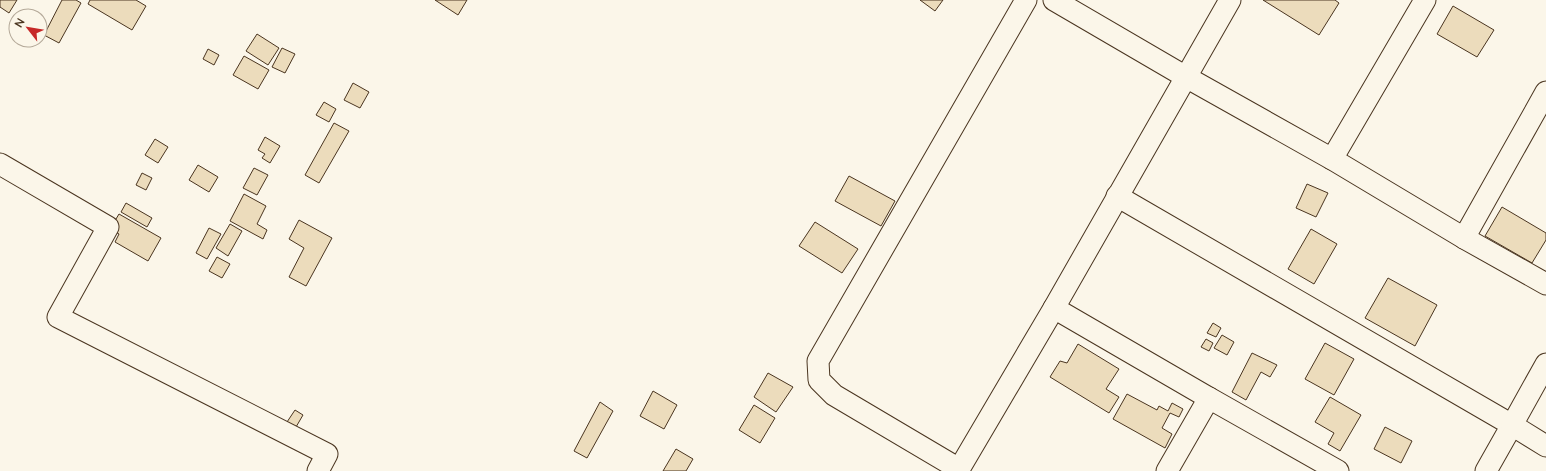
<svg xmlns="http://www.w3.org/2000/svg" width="1546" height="471" font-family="Lato,sans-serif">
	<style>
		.building { fill: #ecdcbc; stroke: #4a3520 }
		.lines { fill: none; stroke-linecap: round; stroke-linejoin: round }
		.minor-casing { stroke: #4a3520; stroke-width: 23 }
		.minor { stroke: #fbf6e9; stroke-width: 21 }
	</style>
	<rect width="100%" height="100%" fill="#fbf6e9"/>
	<!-- building -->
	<g class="building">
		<polygon points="0,0 17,0 9,13 0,7"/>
		<polygon points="62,0 76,0 81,3 59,43 44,35"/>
		<polygon points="90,0 136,0 146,6 132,30 88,4"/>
		<polygon points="435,0 467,0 458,15"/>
		<polygon points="920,0 943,0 935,11"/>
		<polygon points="1263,0 1335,0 1339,3 1319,35"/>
		<polygon points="1453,6 1494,30 1477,57 1437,34"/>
		<polygon points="257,34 279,48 268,65 246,51"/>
		<polygon points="282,48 295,54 285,73 272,67"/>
		<polygon points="208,49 219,55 214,65 203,59"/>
		<polygon points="244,56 269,70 258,89 233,75"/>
		<polygon points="353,83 369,92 360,108 344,100"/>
		<polygon points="324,102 336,109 329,122 316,115"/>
		<polygon points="334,123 349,131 319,183 305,175"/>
		<polygon points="265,137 280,146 270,163 262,158 265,154 258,150"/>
		<polygon points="155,139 168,147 158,163 145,155"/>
		<polygon points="198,165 218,177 209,192 189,180"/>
		<polygon points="254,168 268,175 257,195 243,188"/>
		<polygon points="142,173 152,178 146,190 136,185"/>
		<polygon points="849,176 895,201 881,226 835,201"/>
		<polygon points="1307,184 1328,193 1316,217 1296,208"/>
		<polygon points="244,194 266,206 257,224 267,230 263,239 230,221"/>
		<polygon points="126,203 152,218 147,227 121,212"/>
		<polygon points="1502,207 1546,233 1546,240 1532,263 1485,236"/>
		<polygon points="119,214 161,238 148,261 115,242 119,234 110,229"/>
		<polygon points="299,220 332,238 306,286 289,277 304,248 289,239"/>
		<polygon points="815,222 858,249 842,273 799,246"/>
		<polygon points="230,224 242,231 228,256 216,248"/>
		<polygon points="209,228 221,234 207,259 196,253"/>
		<polygon points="1311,229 1337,244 1314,284 1288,269"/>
		<polygon points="217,257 230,264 222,278 209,271"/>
		<polygon points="1388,278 1437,305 1415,346 1365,318"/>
		<polygon points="1213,323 1221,328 1216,337 1207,333"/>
		<polygon points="1222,335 1234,342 1227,355 1214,348"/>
		<polygon points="1206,339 1213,343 1209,351 1201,347"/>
		<polygon points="1325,343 1354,359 1334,395 1305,379"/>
		<polygon points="1078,344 1119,369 1106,389 1119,397 1109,413 1050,377 1060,361 1067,363"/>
		<polygon points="1252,353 1277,365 1270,377 1261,372 1246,400 1232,392"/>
		<polygon points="768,373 793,387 776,412 754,397"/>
		<polygon points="653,391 677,405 664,429 640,416"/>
		<polygon points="1127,394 1157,410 1159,406 1168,411 1172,403 1183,409 1179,417 1170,413 1162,428 1172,434 1165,448 1113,419"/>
		<polygon points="1330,397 1361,415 1340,451 1328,444 1334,433 1315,422"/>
		<polygon points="600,402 613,411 587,458 574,451"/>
		<polygon points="754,405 775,418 760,443 739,430"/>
		<polygon points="295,410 303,415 296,427 287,422"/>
		<polygon points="1385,427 1412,441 1401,463 1374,449"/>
		<polygon points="676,449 693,459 686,471 663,471"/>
	</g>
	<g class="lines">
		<defs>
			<g id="minor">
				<polyline points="1054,0 1186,77 1332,159 1464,238 1546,284"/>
				<polyline points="1332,159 1425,0"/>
				<polyline points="0,164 108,227 58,317 327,454 318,471"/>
				<polyline points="1117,196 1512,425 1486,471"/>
				<polyline points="1464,238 1546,92"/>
				<polyline points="1054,308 1209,398"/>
				<polyline points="1546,364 1512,425 1546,446"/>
				<polyline points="959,469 834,395 819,380 818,361 1026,0"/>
				<polyline points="958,471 1054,308 1230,0"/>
				<polyline points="1167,471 1209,398 1338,471"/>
			</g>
		</defs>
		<!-- minor casing -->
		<use href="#minor" class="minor-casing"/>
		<!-- minor -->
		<use href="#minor" class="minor"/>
	</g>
	<!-- north arrow -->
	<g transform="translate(28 28) rotate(301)"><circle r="19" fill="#fbf6e9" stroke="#b4a999"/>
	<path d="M0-3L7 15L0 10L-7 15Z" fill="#c62828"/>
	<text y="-6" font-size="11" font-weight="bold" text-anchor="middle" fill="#4a3520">N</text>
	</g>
</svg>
